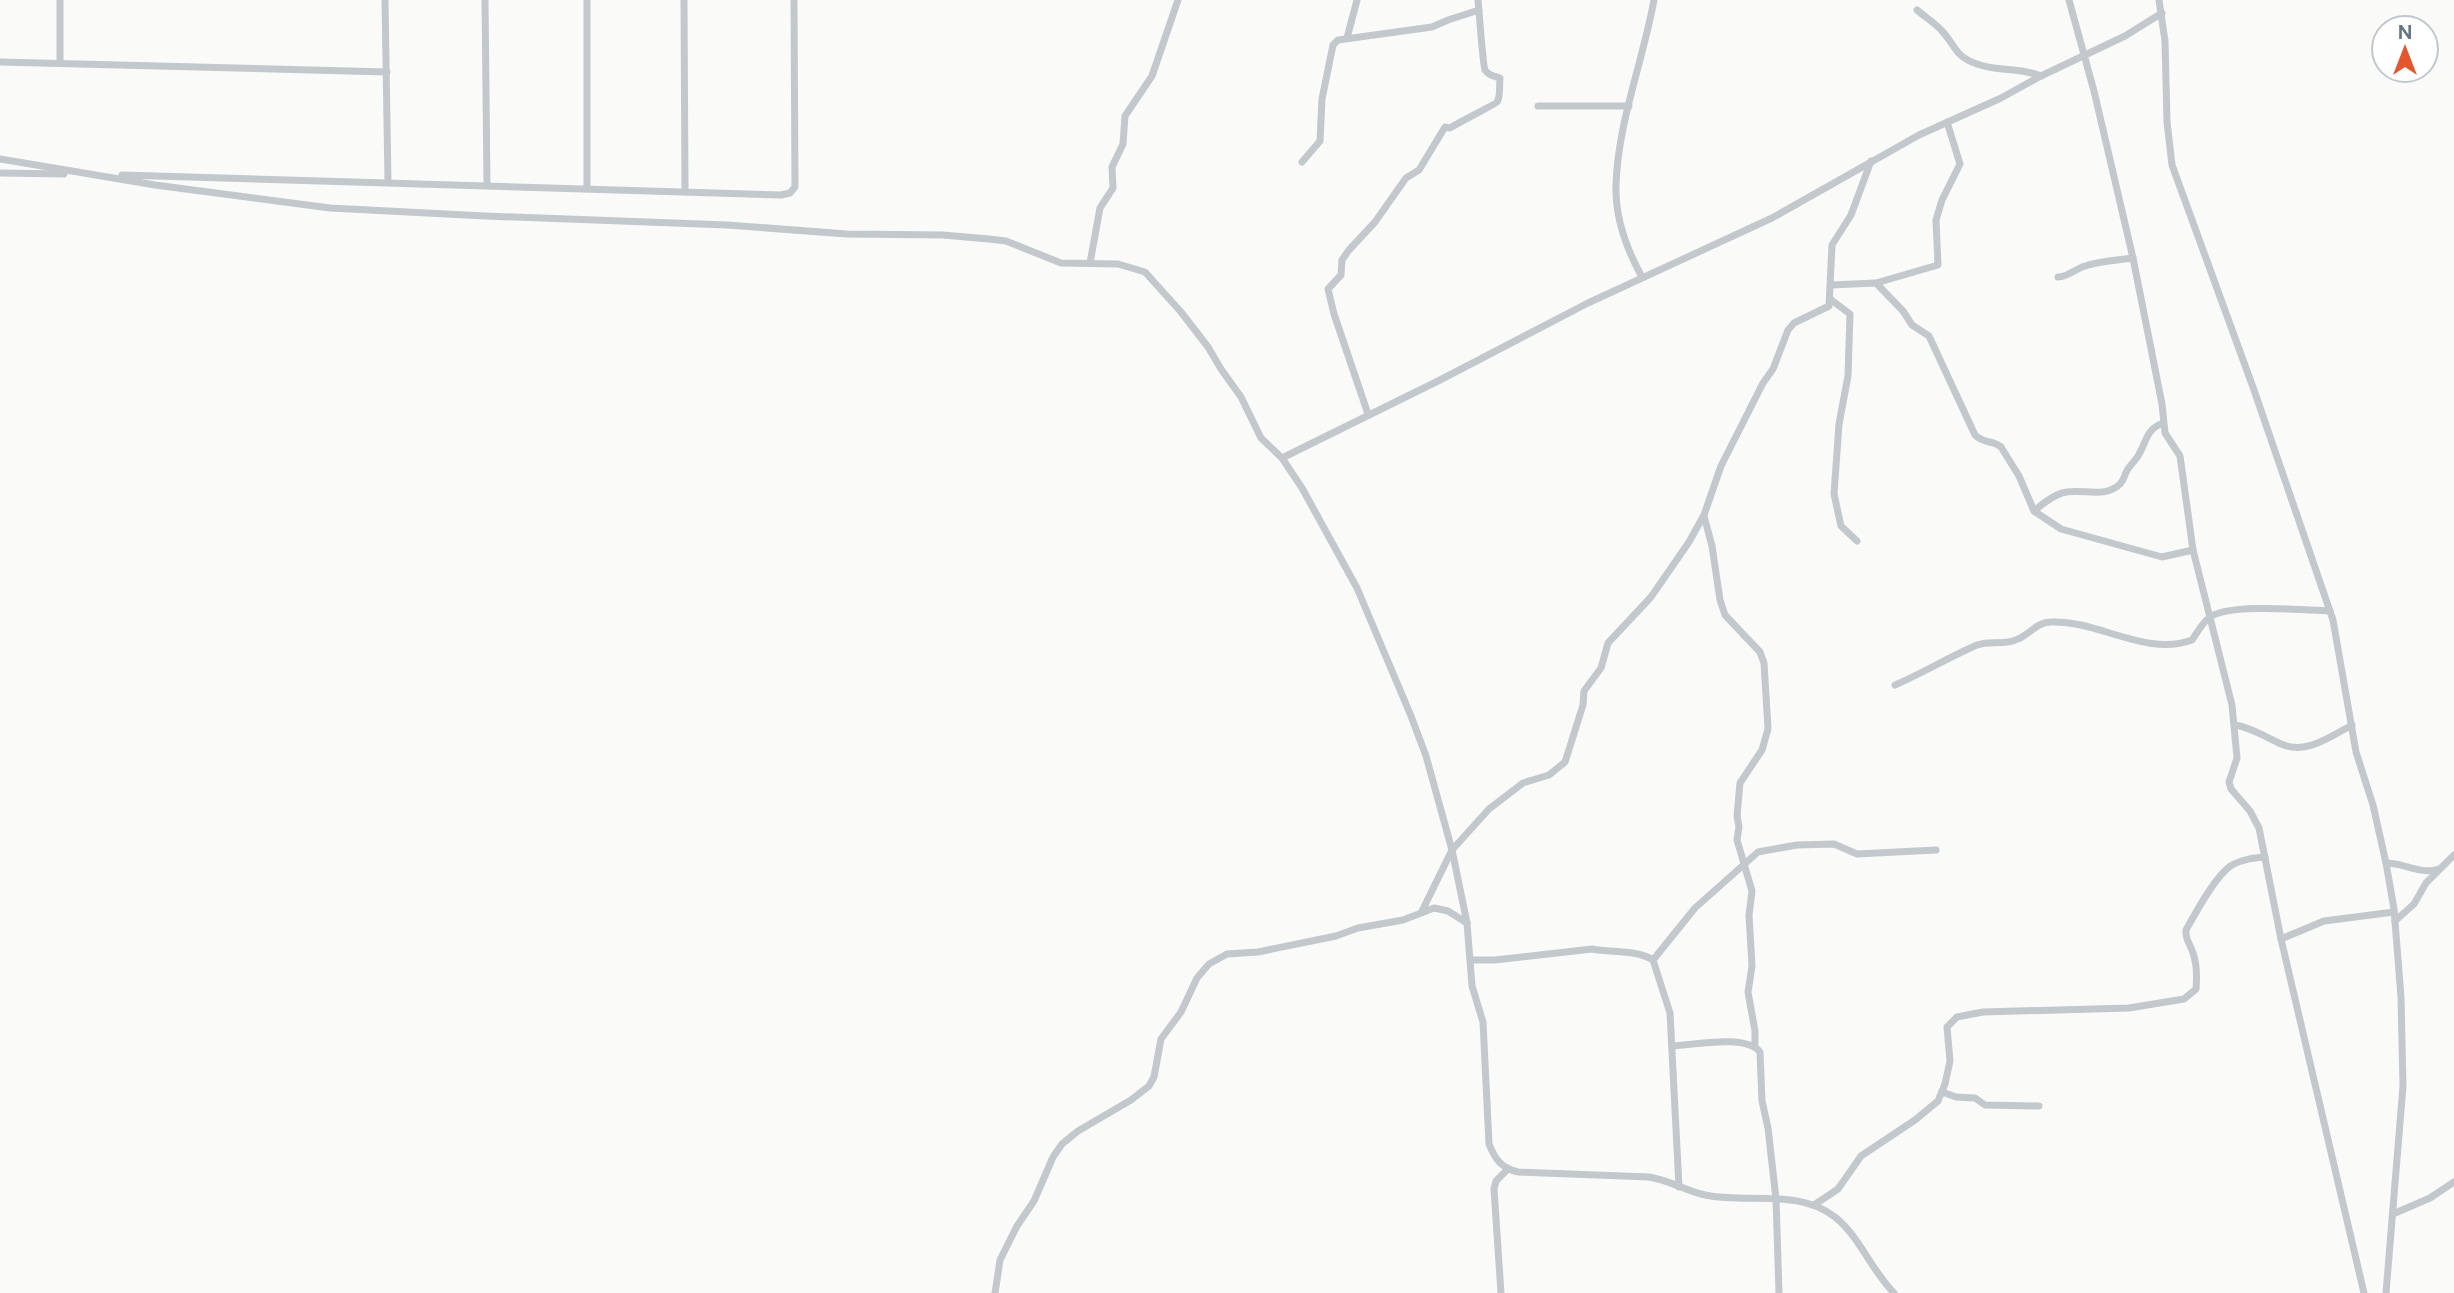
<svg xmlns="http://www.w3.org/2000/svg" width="2454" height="1293" font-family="Figtree,sans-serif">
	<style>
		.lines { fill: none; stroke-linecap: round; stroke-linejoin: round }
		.minor { stroke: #c3c8cc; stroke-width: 7 }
	</style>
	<rect width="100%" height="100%" fill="#fafaf8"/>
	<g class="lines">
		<!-- minor -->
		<g class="minor">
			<polyline points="385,0 388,182"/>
			<polyline points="485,0 487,185"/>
			<polyline points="587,0 587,188"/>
			<polyline points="684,0 685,191"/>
			<polyline points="2069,0 2094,91 2133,258 2162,404 2165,433 2180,456 2193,550 2232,705 2237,758 2229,782 2231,789 2250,811 2259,828 2281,939 2364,1293"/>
			<polyline points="2159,0 2165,41 2167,122 2172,165 2254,390 2333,620 2356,752 2373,805 2386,863 2394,909 2401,997 2403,1086 2386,1293"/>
			<path d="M 1917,10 C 1925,17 1935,23 1942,31 C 1956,46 1954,56 1977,64 C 1998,72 2020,67 2041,76"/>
			<polyline points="1347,38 1357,0"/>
			<polyline points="0,62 387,72"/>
			<polyline points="60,63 60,0"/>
			<polyline points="1538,106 1629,106"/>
			<path d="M 0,159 L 155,185 L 330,208 L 485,216 L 727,225 L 847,234 L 943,235 L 989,239 L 1006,241 L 1061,263 L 1118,264 L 1145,272 L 1181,312 L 1208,347 L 1221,369 L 1241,397 L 1261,438 L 1282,458 L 1302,488 L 1357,588 L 1411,716 L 1426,756 L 1452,850 L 1467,923 L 1472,986 L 1483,1022 L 1489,1144 C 1495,1159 1501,1168 1518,1172 L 1649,1177 C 1669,1180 1686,1191 1705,1195 C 1748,1204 1797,1188 1835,1217 C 1860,1237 1871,1270 1894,1293"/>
			<polyline points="1302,162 1320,141 1322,99 1333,45 1338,40 1432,27 1448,20 1479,10"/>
			<polyline points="0,173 64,174"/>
			<polyline points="122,175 781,195 790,193 795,187 794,0"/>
			<polyline points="1090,263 1100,208 1113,188 1112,167 1123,144 1125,116 1152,76 1178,0"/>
			<path d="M 1642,277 C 1627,250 1615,217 1616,185 C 1618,122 1643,61 1654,0"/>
			<path d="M 2058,277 C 2068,277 2075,269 2085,266 C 2100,261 2117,260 2133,258"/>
			<polyline points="1876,283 1938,265 1936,220 1942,200 1960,164 1947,122"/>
			<path d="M 1831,285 L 1876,283 L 1903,311 L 1912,325 L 1929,336 L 1975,435 C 1984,444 1993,440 2001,447 L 2019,476 L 2034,511 L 2061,529 L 2162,557 L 2193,550"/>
			<polyline points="1830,299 1850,314 1848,376 1839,424 1834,494 1841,526 1857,541"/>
			<path d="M 1368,414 L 1334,314 L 1328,289 L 1341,275 L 1342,260 L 1349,250 L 1375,222 L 1406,178 L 1419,170 L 1445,127 L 1450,128 C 1457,123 1496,104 1497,102 C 1501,96 1499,86 1500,78 C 1494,76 1488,75 1485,70 C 1483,66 1479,10 1478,0"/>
			<polyline points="1282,458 1440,380 1588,303 1772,218 1919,135 2001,98 2041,76 2125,36 2162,13"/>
			<path d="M 2034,511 C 2043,504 2051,496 2062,493 C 2081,487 2103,500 2120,484 C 2125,479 2124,474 2128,469 C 2131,464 2135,461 2138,456 C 2147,442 2145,430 2163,423"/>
			<polyline points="1704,516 1712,546 1720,600 1725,615 1760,652 1764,663 1768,729 1762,750 1740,783 1737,816 1739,827 1737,840 1752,891 1749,915 1752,966 1748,992 1755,1031 1755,1046"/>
			<path d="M 1895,685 C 1923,673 1949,657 1977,645 C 1990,640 2005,646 2018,639 C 2030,634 2037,622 2051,622 C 2098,620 2146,657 2192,640 C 2197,633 2202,623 2209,618 C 2226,603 2306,610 2330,611"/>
			<path d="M 2235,725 C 2253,728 2265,737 2281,744 C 2306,755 2330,737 2352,725"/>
			<path d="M 2386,863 C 2405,863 2419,875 2439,869"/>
			<polyline points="1422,911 1452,850 1489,809 1523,783 1549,775 1565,762 1583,705 1584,691 1601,668 1608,643 1651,597 1689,542 1704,515 1721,466 1763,383 1773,369 1788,330 1794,323 1829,306 1832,245 1851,215 1871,161"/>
			<polyline points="2395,921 2414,904 2426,883 2454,855"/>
			<polyline points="2281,939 2324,921 2394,912"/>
			<path d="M 1471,960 L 1495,960 L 1592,949 C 1612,953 1635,949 1653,960 L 1670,1013 L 1679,1187"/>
			<polyline points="1653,960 1695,908 1758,852 1797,845 1834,844 1857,854 1936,850"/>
			<path d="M 1672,1046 C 1694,1045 1745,1034 1760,1052 L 1762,1101 L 1768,1128 L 1776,1199 L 1779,1293"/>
			<polyline points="1942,1092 1956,1097 1975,1098 1985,1105 2039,1106"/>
			<path d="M 1814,1205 L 1838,1189 L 1861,1156 L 1915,1120 L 1938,1101 L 1945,1084 L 1950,1061 L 1947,1027 L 1957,1017 L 1983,1012 L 2129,1008 L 2184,999 L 2196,989 C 2197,977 2197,964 2193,953 C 2190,944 2185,939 2186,930 C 2196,912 2216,875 2232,865 C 2243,859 2254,858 2265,857"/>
			<polyline points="2393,1214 2430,1198 2454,1182"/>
			<polyline points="995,1293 1000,1260 1017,1226 1034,1201 1053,1157 1062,1144 1078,1131 1131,1100 1149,1086 1154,1077 1161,1039 1181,1012 1197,978 1209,964 1227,954 1258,952 1336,936 1358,928 1403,920 1434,908 1448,911 1467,923"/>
			<polyline points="1501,1293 1494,1189 1496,1181 1508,1169"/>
		</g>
	</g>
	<!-- north arrow -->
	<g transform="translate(2405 49)"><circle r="33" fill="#ffffff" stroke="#c1c8cd" stroke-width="2"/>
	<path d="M0-5L12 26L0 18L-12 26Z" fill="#e4572e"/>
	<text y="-10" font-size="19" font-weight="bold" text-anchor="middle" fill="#657683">N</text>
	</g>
</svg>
